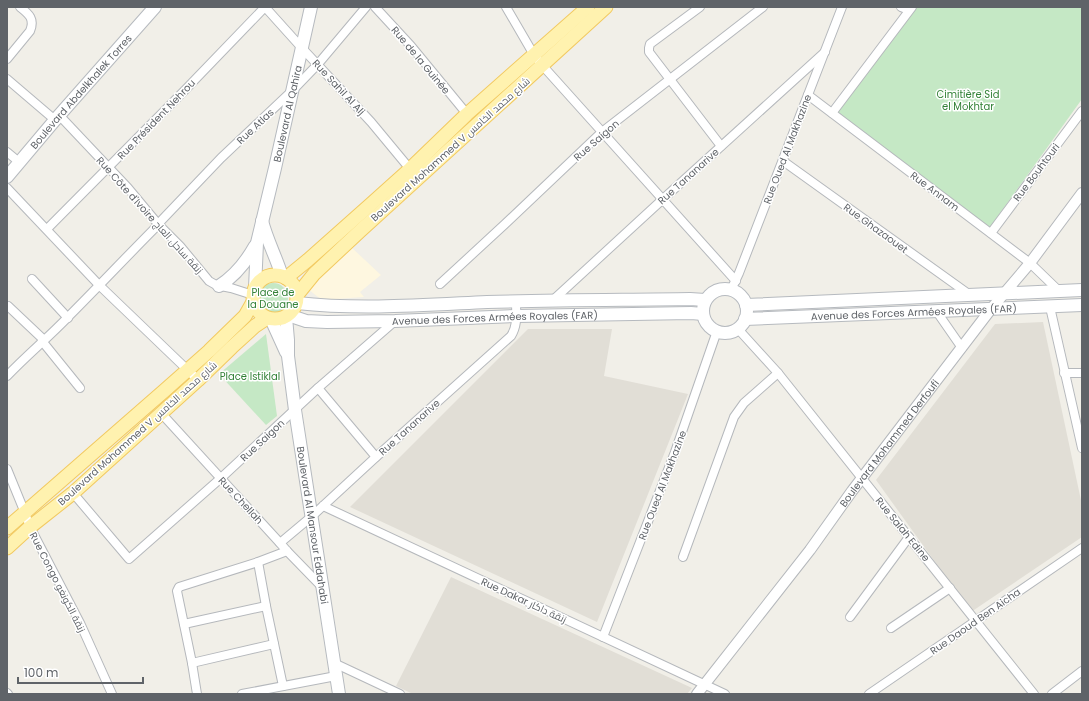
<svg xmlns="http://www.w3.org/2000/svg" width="1089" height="701" font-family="Poppins,Cairo,sans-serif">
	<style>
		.commercial { fill: #fef7e0 }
		.education { fill: #e1ded6 }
		.green { fill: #c5e8c5 }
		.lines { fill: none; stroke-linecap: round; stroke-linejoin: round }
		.minor-casing { stroke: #b5b8bc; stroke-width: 10 }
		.tertiary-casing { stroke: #b5b8bc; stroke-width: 12 }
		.secondary-casing { stroke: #b6babf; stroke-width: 14 }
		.primary-casing { stroke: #f2c960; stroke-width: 15 }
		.minor { stroke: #fff; stroke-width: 8 }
		.tertiary { stroke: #fff; stroke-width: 10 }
		.secondary { stroke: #fff; stroke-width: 12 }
		.primary { stroke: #fff2af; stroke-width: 13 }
		.labels { text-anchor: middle; stroke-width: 3; stroke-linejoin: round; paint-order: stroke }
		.street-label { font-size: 10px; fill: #5f6368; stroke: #fff }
		.park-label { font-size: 10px; fill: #348238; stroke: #fff }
	</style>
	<rect width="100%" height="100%" fill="#f1efe8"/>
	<!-- commercial -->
	<polygon class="commercial" points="350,246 381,275 360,292 364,297 322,300 305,287"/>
	<!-- education -->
	<g class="education">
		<polygon points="1043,322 1082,505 1082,537 971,612 876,480 995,324"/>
		<polygon points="528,329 612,329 604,376 688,394 597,622 350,507"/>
		<polygon points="451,577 692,688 687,694 413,694 396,686"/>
	</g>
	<!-- green -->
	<g class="green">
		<polygon points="916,7 1082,7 1082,99 988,230 833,116"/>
		<circle cx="273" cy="298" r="15"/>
		<polygon points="266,334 277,416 266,425 219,374"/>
	</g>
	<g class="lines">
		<defs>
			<g id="minor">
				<polyline points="265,7 301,47 371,122 410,169"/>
				<polyline points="375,7 411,46 467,114"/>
				<polyline points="506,7 534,55 542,65 736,281"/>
				<polyline points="700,7 650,44 649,48 649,52 721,146"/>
				<polyline points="901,7 909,10"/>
				<path d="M 7,59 L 30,31 C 35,19 29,14 20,7"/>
				<polyline points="7,79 55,120"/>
				<polyline points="808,95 1030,263 1058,290"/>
				<polyline points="832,113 912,7"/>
				<polyline points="59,115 128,188 158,224 180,246 209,281 216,285 231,288 253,295"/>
				<polyline points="7,152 19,162"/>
				<polyline points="783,161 970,295"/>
				<polyline points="7,188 99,285 198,380"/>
				<polyline points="158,224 221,158 292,91 318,64 366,7"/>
				<polyline points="47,229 185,90 265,7"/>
				<polyline points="991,233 1082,111"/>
				<polyline points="32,279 68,318"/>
				<polyline points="440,284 505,224 602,132 763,7"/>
				<polyline points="731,290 739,273 842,7"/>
				<polyline points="552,301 663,199 825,52"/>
				<polyline points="8,306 44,340"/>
				<polyline points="1050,307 1082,448"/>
				<polyline points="937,312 962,348"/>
				<polyline points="738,329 778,373 1034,694"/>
				<polyline points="42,341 80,388"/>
				<polyline points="1064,373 1082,373"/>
				<path d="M 7,376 C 27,355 49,337 69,316 C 99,286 128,255 159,224"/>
				<polyline points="318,388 376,457"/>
				<polyline points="161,413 280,543 287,551 322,587"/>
				<polyline points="7,469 25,513 30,527 80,623 112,694"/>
				<polyline points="73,493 129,559 221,478 318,388 395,321"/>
				<polyline points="323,506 725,694"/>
				<path d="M 280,543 L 311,517 L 376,457 L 511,336 C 518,325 516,314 516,301"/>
				<polyline points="683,557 734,417 744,403 778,373"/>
				<polyline points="258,562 266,606 283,686"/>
				<polyline points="850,617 909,537"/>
				<polyline points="184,624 266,606"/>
				<polyline points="891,628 950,588"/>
				<polyline points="603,637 675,452 717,331"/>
				<polyline points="192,663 274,644"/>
				<polyline points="334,663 400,694"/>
				<polyline points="7,693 8,694"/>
				<polyline points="197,694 192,663 177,591 179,587 258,562 287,551"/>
				<polyline points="242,694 336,676"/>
				<path d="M 869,694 C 940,646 1011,596 1082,548"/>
				<polyline points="1052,694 1082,671"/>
			</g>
			<g id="tertiary">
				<path id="s1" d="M 697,694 L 810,550 L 852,491 L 991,309 L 1030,263 L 1082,193"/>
			</g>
			<g id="secondary">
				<path id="s2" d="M 7,177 L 55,120 L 155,7"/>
				<path d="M 262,221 C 267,240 276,257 282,276"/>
				<path d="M 219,286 C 235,276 246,262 255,246"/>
				<path id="s3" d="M 255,288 L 257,243 L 275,168 L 311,7"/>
				<circle cx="725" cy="311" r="22"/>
				<path d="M 297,303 C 360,310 424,305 487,302 C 555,300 623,300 690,299 L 705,300"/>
				<polyline points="746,305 1082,290"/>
				<path id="s4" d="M 288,315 L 306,321 L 327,322 L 395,321 L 517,316 L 691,313 L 703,314"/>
				<path id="s5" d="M 286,317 L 288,340 L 288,356 L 295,410 L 339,694"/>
				<polyline points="271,319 286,352"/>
				<path id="s6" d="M 745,319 L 1082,305"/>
			</g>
			<g id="primary">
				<circle cx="275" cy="297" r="22"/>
				<polyline points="286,278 308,260 371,204 410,169 467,114 588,7"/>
				<polyline points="297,295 314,274 360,231 606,7"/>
				<polyline points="7,528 164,391 209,351 245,316 253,302"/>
				<polyline points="7,548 30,527 73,493 198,380 232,347 255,326 267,318"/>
			</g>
		</defs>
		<!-- minor casing -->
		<use href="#minor" class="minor-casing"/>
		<!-- tertiary casing -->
		<use href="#tertiary" class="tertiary-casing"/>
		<!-- secondary casing -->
		<use href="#secondary" class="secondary-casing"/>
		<!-- primary casing -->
		<use href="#primary" class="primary-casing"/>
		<!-- minor -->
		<use href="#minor" class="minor"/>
		<!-- tertiary -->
		<use href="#tertiary" class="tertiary"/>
		<!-- secondary -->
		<use href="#secondary" class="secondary"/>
		<!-- primary -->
		<use href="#primary" class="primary"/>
	</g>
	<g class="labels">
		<!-- street labels -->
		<g class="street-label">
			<text transform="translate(421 60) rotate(50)" y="4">Rue de la Guinée</text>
			<text transform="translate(339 87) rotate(47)" y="4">Rue Sahil Al Alj</text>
			<text dy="4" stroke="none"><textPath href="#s2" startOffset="113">Boulevard Abdelkhalek Torres</textPath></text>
			<text dy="4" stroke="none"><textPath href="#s3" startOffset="178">Boulevard Al Qahira</textPath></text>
			<text transform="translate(156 119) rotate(-46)" y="4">Rue Président Nehrou</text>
			<text transform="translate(255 126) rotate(-43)" y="4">Rue Atlas</text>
			<text transform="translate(596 140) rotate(-41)" y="4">Rue Saigon</text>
			<text transform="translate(450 149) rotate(-42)" y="4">Boulevard Mohammed V شارع محمد الخامس</text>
			<text transform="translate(787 149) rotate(-69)" y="4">Rue Oued Al Makhazine</text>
			<text transform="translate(1036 172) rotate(-53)" y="4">Rue Bouhtouri</text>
			<text transform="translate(688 176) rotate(-42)" y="4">Rue Tananarive</text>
			<text transform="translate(935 191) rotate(37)" y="4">Rue Annam</text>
			<text transform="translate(150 215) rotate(48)" y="4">Rue Côte d'Ivoire زنقة ساحل العاج</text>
			<text transform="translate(876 228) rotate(36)" y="4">Rue Ghazaouet</text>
			<text dy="4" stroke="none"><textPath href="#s6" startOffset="169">Avenue des Forces Armées Royales (FAR)</textPath></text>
			<text dy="4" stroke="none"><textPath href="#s4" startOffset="208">Avenue des Forces Armées Royales (FAR)</textPath></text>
			<text transform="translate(409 427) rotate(-42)" y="4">Rue Tananarive</text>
			<text transform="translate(137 433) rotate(-42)" y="4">Boulevard Mohammed V شارع محمد الخامس</text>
			<text transform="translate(262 440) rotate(-43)" y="4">Rue Saigon</text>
			<text dy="4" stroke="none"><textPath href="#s1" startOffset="316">Boulevard Mohammed Derfoufi</textPath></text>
			<text transform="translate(662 485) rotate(-69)" y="4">Rue Oued Al Makhazine</text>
			<text transform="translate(241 500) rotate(47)" y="4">Rue Chellah</text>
			<text dy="4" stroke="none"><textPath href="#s5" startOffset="210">Boulevard Al Mansour Eddahabi</textPath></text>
			<text transform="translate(903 529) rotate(51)" y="4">Rue Salah Edine</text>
			<text transform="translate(58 582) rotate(63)" y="4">Rue Congo زنقة الكونغو</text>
			<text transform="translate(524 600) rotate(25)" y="4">Rue Dakar زنقة داكار</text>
			<text transform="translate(975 621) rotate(-35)" y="4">Rue Daoud Ben Aicha</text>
		</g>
		<!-- park labels -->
		<g class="park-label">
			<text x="968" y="98">Cimitière Sid<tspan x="968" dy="12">el Mokhtar</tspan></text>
			<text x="273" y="296">Place de<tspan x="273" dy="12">la Douane</tspan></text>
			<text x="250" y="380">Place Istiklal</text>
		</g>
	</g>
	<!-- border -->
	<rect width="1089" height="701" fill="none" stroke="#5f6368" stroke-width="16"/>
	<!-- scale -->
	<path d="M18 677v6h125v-6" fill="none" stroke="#5f6368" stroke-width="2"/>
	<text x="24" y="677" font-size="12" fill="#5f6368" stroke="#ffffff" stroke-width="3" paint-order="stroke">100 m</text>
</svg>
